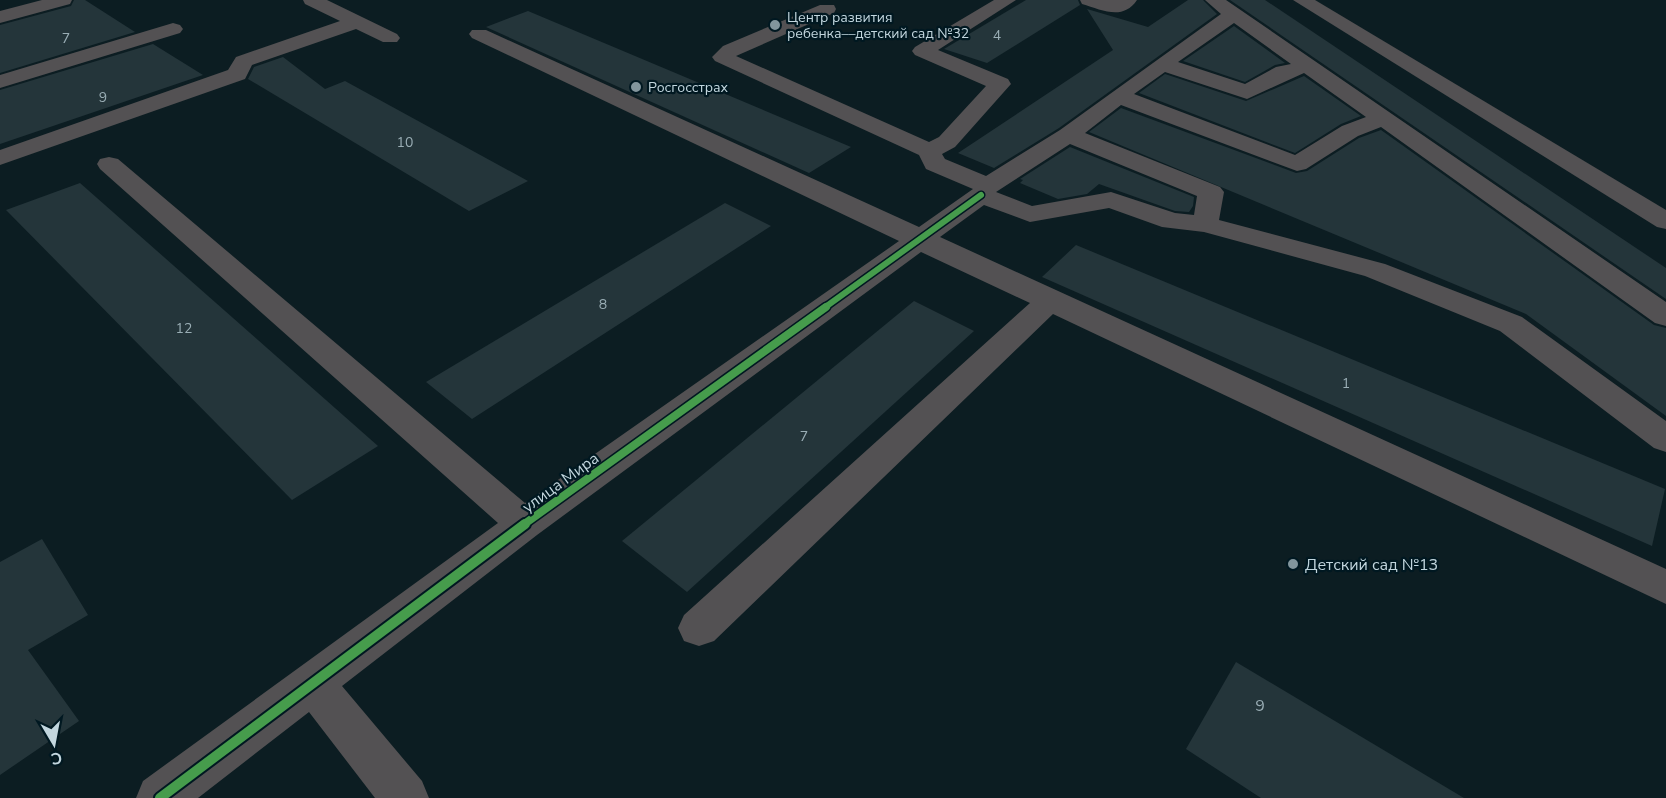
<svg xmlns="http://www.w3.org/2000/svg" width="1666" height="798" font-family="'Nunito Sans',sans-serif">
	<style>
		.building { fill: #24353a }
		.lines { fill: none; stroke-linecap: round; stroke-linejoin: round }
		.minor { fill: #535153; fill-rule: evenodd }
		.cycleway-far2-casing { stroke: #001821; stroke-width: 9 }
		.cycleway-far1-casing { stroke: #001821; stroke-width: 11 }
		.cycleway-casing { stroke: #001821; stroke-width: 14 }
		.cycleway-far2 { stroke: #469c4c; stroke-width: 6 }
		.cycleway-far1 { stroke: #469c4c; stroke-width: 8 }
		.cycleway { stroke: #469c4c; stroke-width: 10 }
		.poi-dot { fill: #82959c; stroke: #001821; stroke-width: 2 }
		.labels { text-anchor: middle; stroke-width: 4.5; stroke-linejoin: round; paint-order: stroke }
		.far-poi-label { font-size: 14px; fill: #c2d6de; stroke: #001821; text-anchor: start }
		.number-label { font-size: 14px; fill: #9aaeb5 }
		.street-label { font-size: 16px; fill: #c2d6de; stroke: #001821 }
		.poi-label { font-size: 16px; fill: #c2d6de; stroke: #001821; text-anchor: start }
		.near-number-label { font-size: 16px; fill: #9aaeb5 }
	</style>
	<rect width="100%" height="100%" fill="#0c1d22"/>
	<!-- building -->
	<g class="building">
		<polygon points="74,0 85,0 135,32 0,73 0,25 71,6"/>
		<polygon points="1026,0 1078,0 1080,5 987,63 944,49"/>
		<polygon points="1188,0 1203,0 1217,14 1059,128 994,168 958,153 1113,50 1087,9 1148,27"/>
		<polygon points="1230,0 1265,0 1666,268 1666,299"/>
		<polygon points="528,11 851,147 809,173 486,27"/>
		<polygon points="1234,26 1285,63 1275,65 1245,82 1183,61"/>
		<polygon points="153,44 203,75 0,144 0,90"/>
		<polygon points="283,57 325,89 345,81 528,181 469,211 248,79 254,67"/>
		<polygon points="1165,74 1246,101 1304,76 1361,116 1341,124 1295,153 1139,93"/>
		<polygon points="1121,108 1296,173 1307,171 1359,138 1381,130 1654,325 1666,328 1666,416 1526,314 1089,132"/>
		<polygon points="1070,147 1194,197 1193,206 1189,212 1175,211 1099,184 1087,194 1058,199 1020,183 1023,180 1020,179"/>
		<polygon points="80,183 378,446 292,500 6,210"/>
		<polygon points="725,203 771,226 472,419 426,382"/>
		<polygon points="1076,245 1665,489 1652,546 1042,277"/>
		<polygon points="914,301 974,331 687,592 622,541"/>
		<polygon points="42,539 88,615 28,650 79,721 0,775 0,562"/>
		<polygon points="1236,662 1464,798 1261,798 1186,749"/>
	</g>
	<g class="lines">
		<!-- minor -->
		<g class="minor">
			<polygon points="42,0 72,0 70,4 0,23 0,11"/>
			<polygon points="303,0 327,0 397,34 400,38 397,42 383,42 356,29 252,65 245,79 0,165 0,150 228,70 236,57 340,21 305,4"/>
			<path d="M 994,0 L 1016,0 L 938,50 L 1008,79 L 1011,84 L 955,147 L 942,154 L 945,159 L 986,176 L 1060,130 L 1221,14 L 1205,0 L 1226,0 L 1666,302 L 1666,326 L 1655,323 L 1381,127 L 1358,136 L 1306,169 L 1297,171 L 1121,105 L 1085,133 L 1220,187 L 1224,192 L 1219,220 L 1385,264 L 1522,317 L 1666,421 L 1666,452 L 1654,448 L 1500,331 L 1365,276 L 1204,232 L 1162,227 L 1109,208 L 1030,222 L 984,205 L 940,237 L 1666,569 L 1666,604 L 1053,314 L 714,641 L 699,646 L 684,641 L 678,628 L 684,615 L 1030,303 L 921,252 L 537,535 L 342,686 L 422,781 L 429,798 L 375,798 L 309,712 L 198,798 L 136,798 L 143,781 L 498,523 L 100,169 L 97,164 L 100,159 L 109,157 L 118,159 L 525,503 L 899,241 L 472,38 L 469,34 L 472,30 L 486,30 L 919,227 L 973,189 L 926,169 L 919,155 L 715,61 L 712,57 L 723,46 L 820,5 L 834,5 L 836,9 L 834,13 L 736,56 L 929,142 L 939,137 L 986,86 L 915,55 L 912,51 L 915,47 ZM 1234,23 L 1291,64 L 1276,67 L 1245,84 L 1178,62 ZM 1165,72 L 1247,99 L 1304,73 L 1366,117 L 1342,126 L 1295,155 L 1134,94 ZM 1070,144 L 1197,196 L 1194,215 L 1175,213 L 1111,192 L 1032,206 L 996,192 Z"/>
			<path d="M 1080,0 L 1137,0 C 1123,21 1102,10 1082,4 Z"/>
			<polygon points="1293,0 1315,0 1666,210 1666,229 1657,227"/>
			<polygon points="173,23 180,25 183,29 180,33 0,88 0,75"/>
		</g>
		<defs>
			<polyline id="cycleway-far2" points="824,308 981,195"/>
			<polyline id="cycleway-far1" points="523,525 826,307"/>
			<polyline id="cycleway" points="160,798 525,524"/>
		</defs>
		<!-- cycleway-far2 casing -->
		<use href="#cycleway-far2" class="cycleway-far2-casing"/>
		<!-- cycleway-far1 casing -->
		<use href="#cycleway-far1" class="cycleway-far1-casing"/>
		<!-- cycleway casing -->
		<use href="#cycleway" class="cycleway-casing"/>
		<!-- cycleway-far2 -->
		<use href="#cycleway-far2" class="cycleway-far2"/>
		<!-- cycleway-far1 -->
		<use href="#cycleway-far1" class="cycleway-far1"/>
		<!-- cycleway -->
		<use href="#cycleway" class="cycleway"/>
	</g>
	<!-- markers -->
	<g class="poi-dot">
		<circle cx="775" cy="25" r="6"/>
		<circle cx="636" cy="87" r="6"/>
		<circle cx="1293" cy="564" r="6"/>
	</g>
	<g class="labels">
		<!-- far-poi labels -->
		<g class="far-poi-label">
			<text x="787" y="22">Центр развития<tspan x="787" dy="16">ребенка––детский сад №32</tspan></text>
			<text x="648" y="92">Росгосстрах</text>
		</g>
		<!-- number labels -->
		<g class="number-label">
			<text x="997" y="40">4</text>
			<text x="66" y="43">7</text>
			<text x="103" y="102">9</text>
			<text x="405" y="147">10</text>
			<text x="603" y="309">8</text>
			<text x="184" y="333">12</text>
			<text x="1346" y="388">1</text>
			<text x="804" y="441">7</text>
		</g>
		<!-- street labels -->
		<g class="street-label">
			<text transform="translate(560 482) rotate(-36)" y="6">улица Мира</text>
		</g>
		<!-- poi labels -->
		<g class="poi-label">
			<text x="1305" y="570">Детский сад №13</text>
		</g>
		<!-- near-number labels -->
		<g class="near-number-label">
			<text x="1260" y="711">9</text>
		</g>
	</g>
	<!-- north arrow -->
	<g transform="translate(54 744) rotate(170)" stroke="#001821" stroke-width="4.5" paint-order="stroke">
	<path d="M0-4.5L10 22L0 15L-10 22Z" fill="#c2d6de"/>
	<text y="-9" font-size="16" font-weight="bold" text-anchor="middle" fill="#c2d6de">С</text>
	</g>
</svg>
